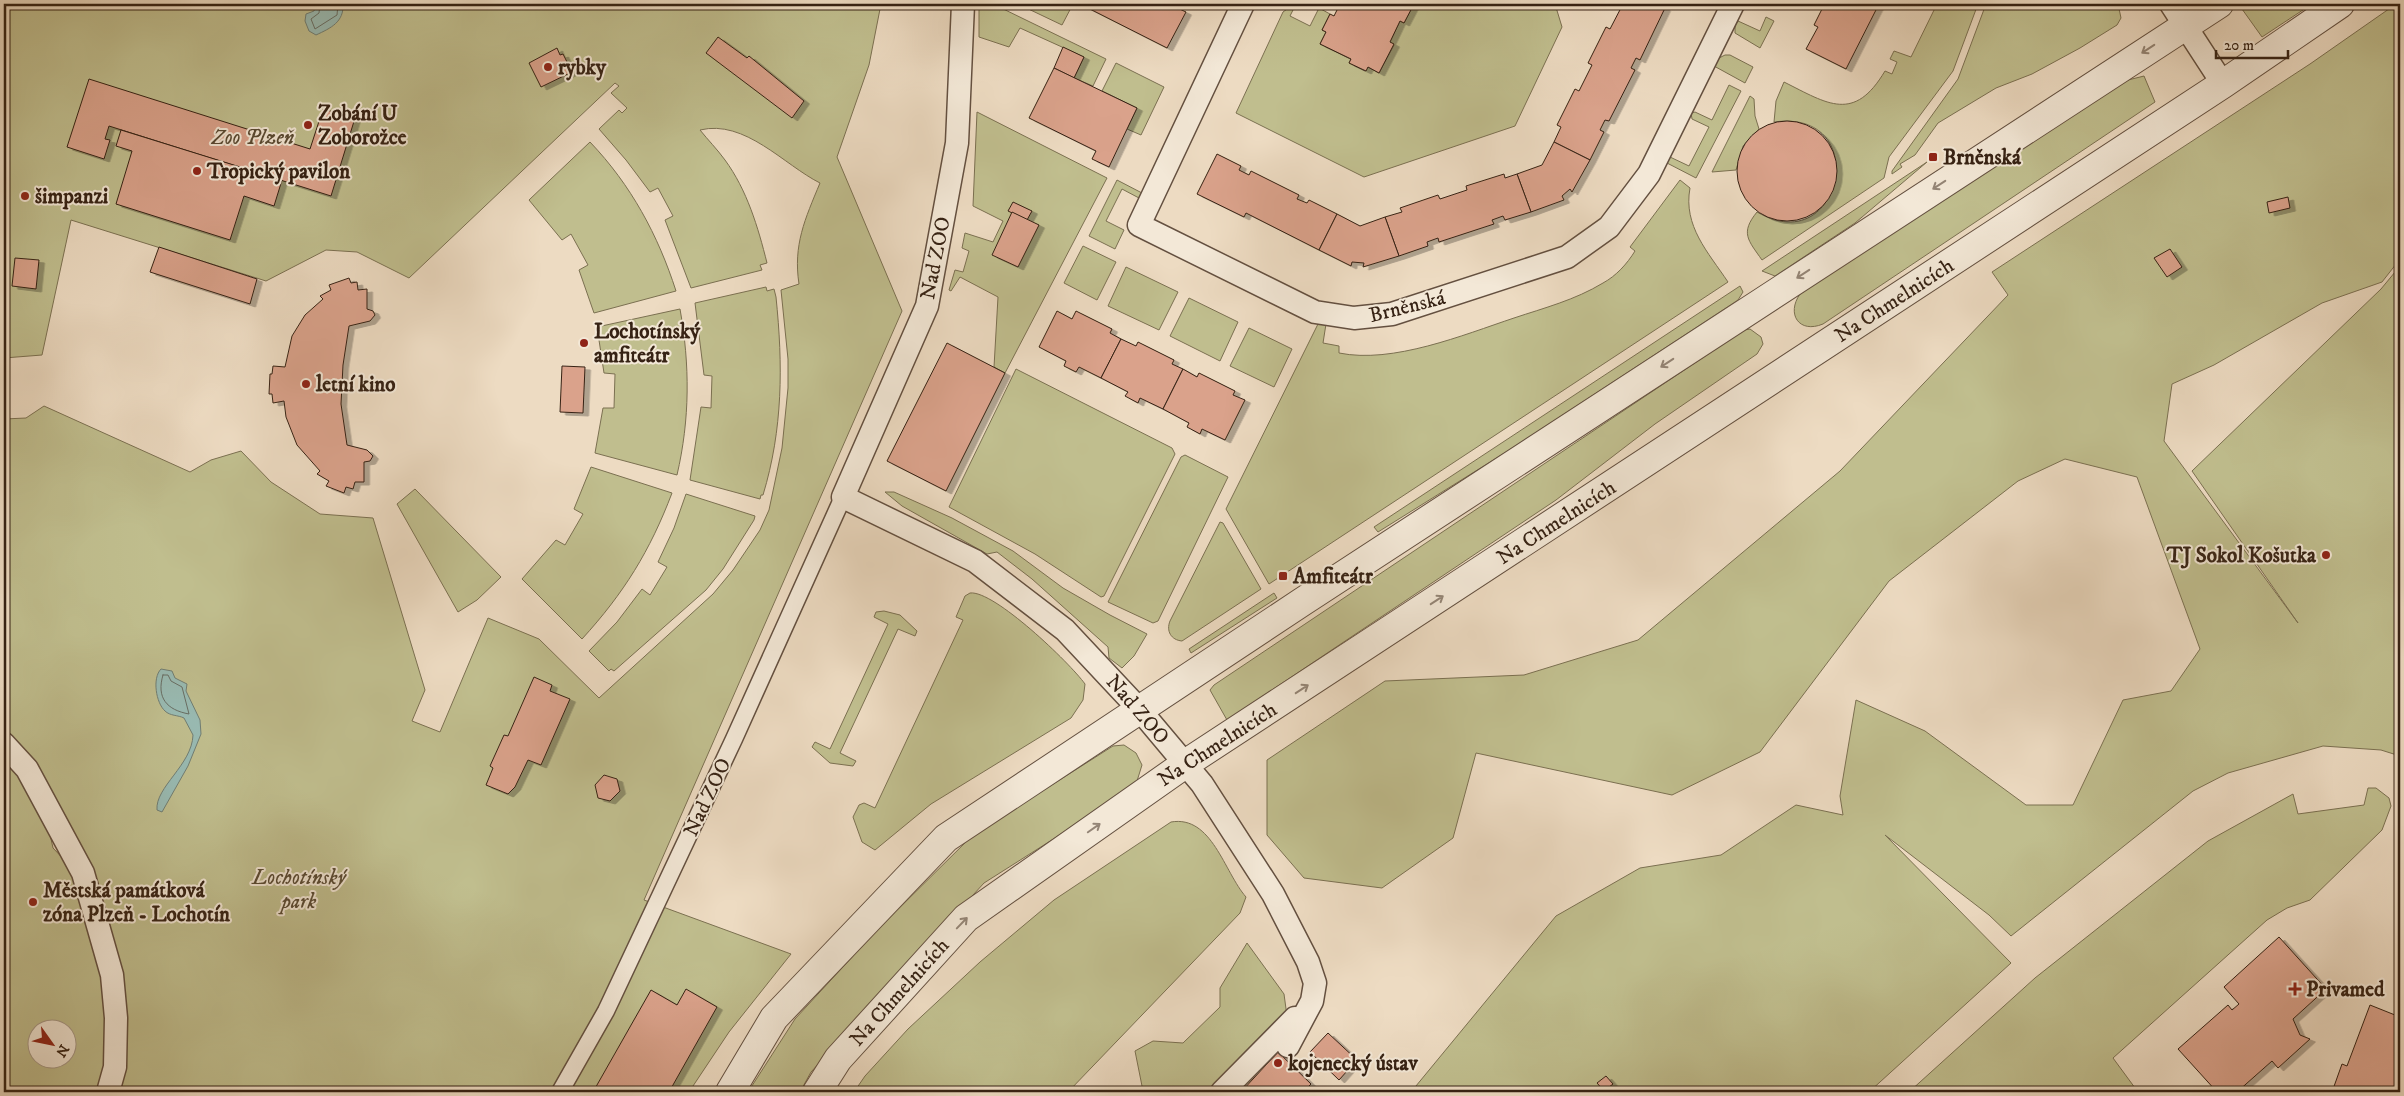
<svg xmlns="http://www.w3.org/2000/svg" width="2404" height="1096" font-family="'IM FELL DW Pica',serif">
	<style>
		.green { fill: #c0be8e; stroke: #7b7051; fill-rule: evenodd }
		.water { fill: #99bbb3; stroke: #717e73 }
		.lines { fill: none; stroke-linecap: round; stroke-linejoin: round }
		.shore { stroke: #686e64; stroke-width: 1 }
		.building { fill: #daa28b; stroke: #362214; filter: url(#shadow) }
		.pedestrian-casing { stroke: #645040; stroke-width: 19 }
		.minor-casing { stroke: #645040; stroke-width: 25 }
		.tertiary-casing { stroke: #645040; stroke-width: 30 }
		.pedestrian { stroke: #f3e8d7; stroke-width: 16 }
		.minor { stroke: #f3e8d7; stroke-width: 22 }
		.tertiary { stroke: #f3e8d7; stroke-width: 28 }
		.oneway { stroke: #948576 }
		.poi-dot { fill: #8f2418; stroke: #f3e8d7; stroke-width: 2 }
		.labels { text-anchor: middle; stroke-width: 4; stroke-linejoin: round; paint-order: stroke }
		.poi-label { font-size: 21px; font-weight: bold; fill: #362214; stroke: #f3e8d7; text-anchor: start }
		.park-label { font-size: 21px; font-style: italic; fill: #584932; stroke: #f3e8d7 }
		.street-label { font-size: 21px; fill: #362214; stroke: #f3e8d7 }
	</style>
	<defs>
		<filter id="shadow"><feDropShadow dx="5.5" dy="3" stdDeviation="0" flood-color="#0004"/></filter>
	</defs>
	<rect width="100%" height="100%" fill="#eddbc2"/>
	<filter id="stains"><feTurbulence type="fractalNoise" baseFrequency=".004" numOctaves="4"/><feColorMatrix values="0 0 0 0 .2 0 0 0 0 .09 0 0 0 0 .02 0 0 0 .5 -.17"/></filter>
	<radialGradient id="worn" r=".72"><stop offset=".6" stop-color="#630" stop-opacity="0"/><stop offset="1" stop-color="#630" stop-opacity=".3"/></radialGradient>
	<!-- green -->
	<g class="green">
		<path d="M 4,4 L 881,4 L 869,65 L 837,157 L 902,311 L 644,900 L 791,954 L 729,1032 L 689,1092 L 4,1092 L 4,756 L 11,762 L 37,809 L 49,830 L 53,848 L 70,866 L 4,744 L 4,419 L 26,418 L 44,406 L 190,472 L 211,460 L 241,451 L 271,482 L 320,514 L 373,518 L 425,690 L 412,721 L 440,732 L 488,618 L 539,639 L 599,698 L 713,594 L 733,570 L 760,530 L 769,510 L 782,448 L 788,388 L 788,359 L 781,290 L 799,284 C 793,245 805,219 820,183 C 784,165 745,119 700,130 C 708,140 717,149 725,160 C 747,190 758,227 767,263 L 760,265 L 762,270 L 691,288 L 665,220 L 673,216 L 658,188 L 650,192 L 626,160 L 599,129 L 619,110 L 622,113 L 627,108 L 611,93 L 619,86 L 615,83 L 409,278 L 357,252 L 326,250 L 266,281 L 71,220 L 42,355 L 4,358 ZM 38,1028 L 68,1028 L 68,1058 L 38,1058 Z"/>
		<polygon points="979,4 993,4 1106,59 1093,86 1074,78 1084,57 1020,28 1009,47 979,37"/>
		<polygon points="1018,4 1073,4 1062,25"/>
		<polygon points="1294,4 1296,4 1290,16 1310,26 1319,8 1330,14 1322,30 1326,32 1320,44 1351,59 1349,63 1365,71 1368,67 1379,73 1394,45 1390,42 1400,21 1404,23 1414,4 1555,4 1562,27 1515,126 1364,177 1236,113 1283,12"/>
		<path d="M 1937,4 L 1978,4 L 1953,71 L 1889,157 L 1884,178 L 1762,260 C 1748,240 1740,233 1757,212 C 1842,262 1874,108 1774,122 L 1776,101 L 1784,82 C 1828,104 1854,123 1885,71 L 1892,74 L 1897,62 L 1890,59 L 1894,51 L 1911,57 Z"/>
		<polygon points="1986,4 2118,4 2121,18 2117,25 2080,48 2032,74 1996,88 1938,123 1915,155 1900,164 1902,167 1892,174 1892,171 1958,79"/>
		<polygon points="2250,4 2312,4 2262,37 2242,9"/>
		<polygon points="2396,4 2400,4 2400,259 2382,282 2322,303 2214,365 2172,384 2164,441 2298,623 2192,471 2381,289 2400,266 2400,756 2381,750 2323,746 2228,773 2193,791 2011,936 1989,915 1885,835 2011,963 1869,1092 1411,1092 1556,916 1640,868 1721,855 1796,805 1843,815 1840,796 1856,700 1925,731 2026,805 2073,805 2123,700 2171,691 2200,649 2137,477 2065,459 2018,481 1889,581 1760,752 1672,795 1476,753 1453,838 1382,888 1304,878 1267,835 1267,760 1385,681 1524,675 1638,640 1840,471 2008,295 1992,272 2310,64"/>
		<polygon points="1766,17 1774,21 1760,48 1735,33 1735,25 1738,21 1760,31"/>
		<polygon points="1725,55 1730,55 1753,67 1745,83 1714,66 1719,58"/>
		<polygon points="1116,63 1164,87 1141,135 1127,129 1137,108 1102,91"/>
		<path d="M 2144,76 L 2155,102 L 1823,324 C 1799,334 1786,314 1800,294 L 2124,81 Z"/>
		<polygon points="1729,85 1741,91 1696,178 1667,163 1670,157 1689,166 1709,127 1692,119 1691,113 1695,112 1712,120"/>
		<polygon points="1750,96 1754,99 1755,116 1759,129 1743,146 1736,170 1712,172"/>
		<polygon points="977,112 1107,178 1005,373 994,367 998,297 960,277 951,291 949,290 955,270 963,272 969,251 962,248 965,233 993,242 1003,221 973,206"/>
		<path d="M 590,142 C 631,185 658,235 676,291 L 594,313 L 579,270 L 588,265 L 571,234 L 562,240 L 529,200 Z"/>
		<polygon points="1927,162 1855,223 1775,276 1762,271"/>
		<polygon points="1117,180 1142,193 1139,198 1122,189 1106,221 1124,230 1115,249 1089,236"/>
		<path d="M 1680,180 L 1690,188 C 1683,226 1708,252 1728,282 L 1269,584 L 1226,509 L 1318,324 L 1326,324 L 1323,343 L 1339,346 L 1339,353 C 1393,364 1463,335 1514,318 C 1544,308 1575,300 1603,283 C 1616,276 1627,264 1635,251 L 1630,247 Z"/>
		<polygon points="1083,246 1116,262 1097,300 1064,283"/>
		<polygon points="1126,267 1178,292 1159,330 1108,306"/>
		<polygon points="1740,286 1743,292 1738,300 1511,449 1378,532 1374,527"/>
		<path d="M 766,287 L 767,291 L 774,289 L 776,297 C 783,365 783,429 763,495 L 761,495 L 760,499 L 690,480 L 701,407 L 711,408 L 712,376 L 704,375 L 695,303 Z"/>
		<polygon points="1189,298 1238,322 1220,361 1170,336"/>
		<path d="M 680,309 C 690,365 690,419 677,475 L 595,453 L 603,408 L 614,408 L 615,374 L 604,373 L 597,327 Z"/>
		<polygon points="1249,328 1292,349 1274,387 1230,366"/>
		<polygon points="1750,329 1761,337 1763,344 1757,354 1655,424 1556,500 1227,720 1210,690 1214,685 1744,330"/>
		<polygon points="1016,369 1172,448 1175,454 1104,596 1101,597 1035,554 949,507"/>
		<polygon points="1185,455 1228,477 1158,621 1153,623 1108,602 1181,457"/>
		<path d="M 591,467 L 672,493 C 650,551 624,593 582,639 L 522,579 L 556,540 L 565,545 L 583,514 L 574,509 Z"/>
		<polygon points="415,489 501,577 477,600 458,612 397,504"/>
		<polygon points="885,492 894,492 952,518 1013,551 1063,588 1110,615 1147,634 1134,656 1122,668 1109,658 1108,647 1032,579 997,552 987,554 902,506"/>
		<polygon points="686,494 755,516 754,520 723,569 706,590 614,671 611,669 609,671 589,651 617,622 642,589 650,595 667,567 658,562 674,528"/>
		<path d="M 1220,522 L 1223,523 L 1261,589 L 1182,641 C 1171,640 1166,631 1170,621 Z"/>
		<path d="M 970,593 C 994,590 1070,663 1085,684 L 1083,700 L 1071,718 L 931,804 L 875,850 L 862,842 L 853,817 L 859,805 L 864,803 L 875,808 L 963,620 L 956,617 L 965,596 Z"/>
		<polygon points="1274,593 1277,598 1191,653 1189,649"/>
		<polygon points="884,611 900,615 917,631 915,636 898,629 840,753 856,761 853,766 830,763 812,747 815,742 830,749 888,624 874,617 876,612"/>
		<polygon points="1124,745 1136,753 1142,765 1137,781 1055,838 984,883 811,1072 800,1092 748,1092 795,1019 877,930 973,835 1113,746"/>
		<polygon points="2368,788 2376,788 2389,798 2391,806 2382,830 2310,900 2287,908 2267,920 2113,1058 2138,1092 1909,1092 2035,978 2208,841 2293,794 2298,814 2364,805"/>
		<path d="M 1171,822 C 1212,815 1224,872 1246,897 L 1240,913 L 1068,1092 L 854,1092 L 865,1076 L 908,1029 L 980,962 L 1054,900 Z"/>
		<polygon points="1247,943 1284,994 1289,1031 1224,1092 1137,1092 1142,1086 1135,1051 1153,1041 1183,1043 1220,1007 1220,988"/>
	</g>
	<!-- water -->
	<g class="water">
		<path d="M 316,4 L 343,4 C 344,22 331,28 316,35 L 309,31 L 305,21 L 306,14 L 314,11 Z"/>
		<path d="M 161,669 L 172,671 L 175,678 L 187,684 L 186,691 L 200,720 L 201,734 L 188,766 L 162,812 L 157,810 C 155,787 192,765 193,735 L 184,718 C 178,715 170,716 165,711 C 156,703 152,678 161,669 Z"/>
	</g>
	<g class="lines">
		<!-- shore -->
		<g class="shore">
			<polyline points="320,4 319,13 311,19 315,29 337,15 338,4"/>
			<path d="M 163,675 L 168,675 L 171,681 L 182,687 L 189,714 C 167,710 156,698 163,675 Z"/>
		</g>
	</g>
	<!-- building -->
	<g class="building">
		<polygon points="1080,4 1169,4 1186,12 1167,48"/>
		<polygon points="1340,4 1414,4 1404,23 1400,21 1390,42 1394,44 1379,73 1368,67 1366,71 1349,63 1351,59 1320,44 1326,32 1322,30 1330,14 1334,16"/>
		<polygon points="1623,4 1663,4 1662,7 1665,8 1640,60 1636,58 1631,68 1635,70 1609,121 1605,120 1600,130 1604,132 1590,160 1554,142 1561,127 1557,125 1575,89 1579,91 1592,65 1588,63 1606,27 1610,29"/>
		<polygon points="1829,4 1879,4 1846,69 1806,49 1818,27 1814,25 1823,7 1826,9"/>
		<polygon points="718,37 747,58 749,56 804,101 792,118 706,53"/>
		<polygon points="1063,47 1084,57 1074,78 1054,68"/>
		<polygon points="557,48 560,55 563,54 572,72 541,87 529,63"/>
		<polygon points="1054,68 1137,108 1109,167 1092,159 1096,151 1029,118"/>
		<polygon points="89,79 310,149 323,109 355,118 331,196 109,126 105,139 110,140 104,159 67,147"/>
		<circle cx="1787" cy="171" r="50"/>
		<polygon points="121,130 282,180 274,206 244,196 230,240 116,204 132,151 116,146"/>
		<polygon points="1554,142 1590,160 1572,192 1570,189 1562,196 1564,200 1531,212 1517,174 1542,165"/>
		<polygon points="1217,154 1241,166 1239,170 1249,175 1251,171 1299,195 1297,199 1307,203 1309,200 1337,214 1319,250 1246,213 1244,217 1197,194"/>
		<polygon points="1504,174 1505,178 1517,174 1531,212 1505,220 1503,216 1492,220 1494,224 1439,242 1438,238 1427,242 1428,246 1399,256 1385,217 1402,212 1400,208 1438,195 1440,199 1467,190 1466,186"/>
		<polygon points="2288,197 2290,208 2269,213 2267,202"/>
		<polygon points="1013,202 1032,211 1027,220 1008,211"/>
		<polygon points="1012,212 1039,225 1018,267 992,255"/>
		<polygon points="1337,214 1360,226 1385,217 1399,256 1363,267 1364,263 1352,262 1351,266 1319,250"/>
		<polygon points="159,247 257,279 250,304 150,272"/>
		<polygon points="2170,249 2182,267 2167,277 2154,258"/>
		<polygon points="15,258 39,260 36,289 12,286"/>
		<polygon points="349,278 351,283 357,282 358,290 367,289 367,309 373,311 375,315 370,321 349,326 343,365 341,404 347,445 367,450 373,456 370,461 364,462 364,482 355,482 353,489 346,487 344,493 326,486 329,481 317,474 320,471 297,445 286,417 284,401 273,403 272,394 269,394 270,374 272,374 273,366 285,367 292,336 305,315 323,299 320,296 331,290 329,285"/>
		<polygon points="1057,311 1072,319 1076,311 1112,329 1110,333 1121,339 1101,378 1079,367 1076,372 1064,366 1066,361 1039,347"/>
		<polygon points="1121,339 1136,346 1138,342 1174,360 1172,364 1183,369 1163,409 1140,398 1138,403 1125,396 1128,392 1101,378"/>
		<polygon points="947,343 1005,373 946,491 887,461"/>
		<polygon points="562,366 585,367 583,413 560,412"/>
		<polygon points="1183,369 1197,377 1199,373 1235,391 1233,395 1245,400 1225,440 1202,429 1200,434 1187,427 1189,423 1163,409"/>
		<polygon points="534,677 552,685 550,691 570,699 541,765 528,760 515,787 508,794 486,785 493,768 490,766 504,735 508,736"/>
		<polygon points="604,775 617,779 620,791 610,801 598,798 595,785"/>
		<polygon points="2279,937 2326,989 2293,1019 2300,1035 2310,1039 2278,1068 2272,1061 2237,1092 2217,1092 2178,1049 2228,1005 2232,1010 2239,1004 2224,987"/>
		<polygon points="686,989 717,1007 669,1092 593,1092 651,990 677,1005"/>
		<polygon points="2370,1005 2400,1017 2400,1087 2398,1092 2332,1092 2342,1064 2347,1066"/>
		<polygon points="1328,1033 1357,1060 1339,1080 1310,1052"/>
		<polygon points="1278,1052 1311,1084 1303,1092 1241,1092"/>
		<polygon points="1606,1076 1613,1084 1604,1091 1597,1083"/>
	</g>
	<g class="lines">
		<defs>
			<polyline id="pedestrian" points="560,1092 606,1011 734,739 843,497"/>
			<g id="minor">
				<polyline points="963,4 957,143 927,306 843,497 975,561 1065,630 1139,709 1202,784 1273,894 1308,962 1315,983 1312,1001 1288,1046"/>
				<polyline points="1243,4 1139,225 1315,312 1354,318 1392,314 1567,257 1609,227 1649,174 1733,4"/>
				<polyline points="2171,4 2223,84"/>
				<polyline points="4,744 27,769 83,873 112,975 116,1018 115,1067 108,1092"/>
				<polyline points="1222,1092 1295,1018"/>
			</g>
			<g id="tertiary">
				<polyline points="730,1092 774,1018 946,838 1302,602 2219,4"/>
				<polyline points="817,1092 838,1059 966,918 1185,764 2223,84 2340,4"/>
			</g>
		</defs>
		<!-- pedestrian casing -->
		<use href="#pedestrian" class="pedestrian-casing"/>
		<!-- minor casing -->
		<use href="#minor" class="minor-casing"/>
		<!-- tertiary casing -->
		<use href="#tertiary" class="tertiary-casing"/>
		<!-- pedestrian -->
		<use href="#pedestrian" class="pedestrian"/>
		<!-- minor -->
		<use href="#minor" class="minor"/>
		<!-- tertiary -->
		<use href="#tertiary" class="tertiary"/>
	</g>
	<!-- one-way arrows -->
	<defs><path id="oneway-shaft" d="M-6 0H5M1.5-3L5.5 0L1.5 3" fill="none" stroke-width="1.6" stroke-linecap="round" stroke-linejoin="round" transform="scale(1.25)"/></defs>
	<g class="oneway">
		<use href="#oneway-shaft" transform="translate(2148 49) rotate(147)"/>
		<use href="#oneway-shaft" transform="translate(1939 185) rotate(147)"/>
		<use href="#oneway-shaft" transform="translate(1803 274) rotate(147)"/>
		<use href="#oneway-shaft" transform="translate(1667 363) rotate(147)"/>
		<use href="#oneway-shaft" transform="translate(1437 600) rotate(-33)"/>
		<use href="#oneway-shaft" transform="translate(1302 689) rotate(-33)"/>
		<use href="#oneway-shaft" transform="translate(1094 828) rotate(-35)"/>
		<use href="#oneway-shaft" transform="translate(962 923) rotate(-46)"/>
	</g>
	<!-- markers -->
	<g class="poi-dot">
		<circle cx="548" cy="67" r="5"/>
		<circle cx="308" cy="125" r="5"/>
		<rect x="1928" y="152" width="10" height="10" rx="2.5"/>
		<circle cx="197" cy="171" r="5"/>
		<circle cx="25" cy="196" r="5"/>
		<circle cx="584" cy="343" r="5"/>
		<circle cx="306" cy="384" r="5"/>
		<circle cx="2326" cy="555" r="5"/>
		<rect x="1278" y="571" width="10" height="10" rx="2.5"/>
		<circle cx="33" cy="902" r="5"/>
		<path d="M2292.5 981.5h5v5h5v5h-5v5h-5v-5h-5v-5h5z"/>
		<circle cx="1278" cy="1063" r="5"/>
	</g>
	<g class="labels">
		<!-- poi labels -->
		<g class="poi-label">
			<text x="558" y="74">rybky</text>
			<text x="318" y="120">Zobání U<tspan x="318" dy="24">Zoborožce</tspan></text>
			<text x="1943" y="164">Brněnská</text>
			<text x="207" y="178">Tropický pavilon</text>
			<text x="35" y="203">šimpanzi</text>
			<text x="594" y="338">Lochotínský<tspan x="594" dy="24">amfiteátr</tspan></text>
			<text x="316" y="391">letní kino</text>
			<text x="2316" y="562" text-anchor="end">TJ Sokol Košutka</text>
			<text x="1293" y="583">Amfiteátr</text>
			<text x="43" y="897">Městská památková<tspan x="43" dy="24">zóna Plzeň - Lochotín</tspan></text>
			<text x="2306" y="996">Privamed</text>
			<text x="1288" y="1070">kojenecký ústav</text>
		</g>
		<!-- park labels -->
		<g class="park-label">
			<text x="253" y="144">Zoo Plzeň</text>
			<text x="299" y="884">Lochotínský<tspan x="299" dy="24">park</tspan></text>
		</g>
		<!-- street labels -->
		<g class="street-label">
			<text transform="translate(935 258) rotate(-79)" y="7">Nad ZOO</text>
			<text transform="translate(1894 300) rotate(-33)" y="7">Na Chmelnicích</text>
			<text transform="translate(1407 306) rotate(-14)" y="7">Brněnská</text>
			<text transform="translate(1556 522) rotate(-33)" y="7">Na Chmelnicích</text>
			<text transform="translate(1138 709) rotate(49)" y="7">Nad ZOO</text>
			<text transform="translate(1217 744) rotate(-33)" y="7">Na Chmelnicích</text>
			<text transform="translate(707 797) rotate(-65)" y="7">Nad ZOO</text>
			<text transform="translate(899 992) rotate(-48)" y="7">Na Chmelnicích</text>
		</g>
	</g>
	<!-- margin -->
	<rect width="2404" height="1096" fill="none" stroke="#eddbc2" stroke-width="20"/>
	<rect x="5" y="5" width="2394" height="1086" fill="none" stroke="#362214" stroke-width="2.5"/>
	<rect x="10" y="10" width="2384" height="1076" fill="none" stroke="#362214"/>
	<!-- north arrow -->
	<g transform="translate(52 1044) rotate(123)"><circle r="24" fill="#f3e8d7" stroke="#a79989"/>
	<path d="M0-4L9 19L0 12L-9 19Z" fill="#8f2418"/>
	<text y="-8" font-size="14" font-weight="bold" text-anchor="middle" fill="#362214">N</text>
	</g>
	<!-- scale -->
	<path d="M2216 50v8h72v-8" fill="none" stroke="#362214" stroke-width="2.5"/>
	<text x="2224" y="50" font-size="15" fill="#362214" stroke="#f3e8d7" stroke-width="4" paint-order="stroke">20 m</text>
	<rect width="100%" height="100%" filter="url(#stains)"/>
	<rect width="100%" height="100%" fill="url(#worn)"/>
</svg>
